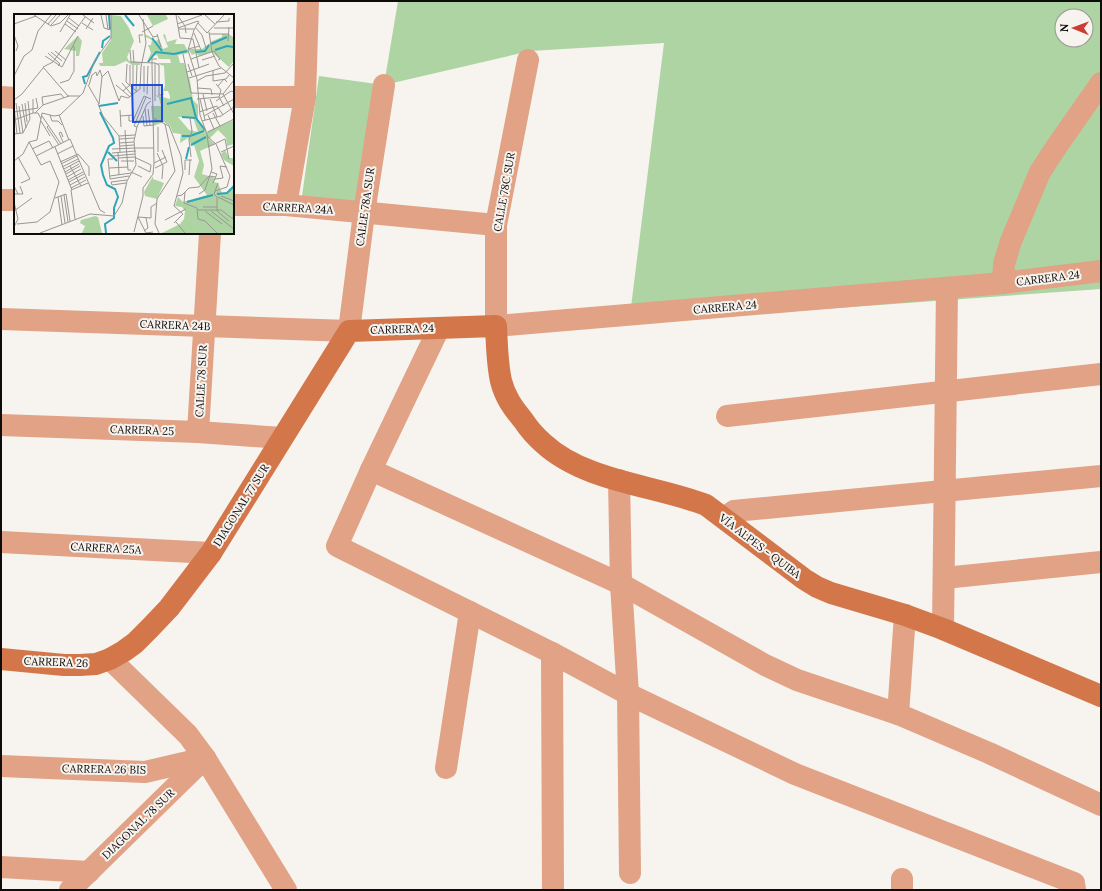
<svg xmlns="http://www.w3.org/2000/svg" width="1102" height="891" font-family="Lora,serif">
	<style>
		.green { fill: #add4a2; fill-rule: evenodd }
		.lines { fill: none; stroke-linecap: round; stroke-linejoin: round }
		.street { stroke: #e1a285; stroke-width: 22 }
		.secondary { stroke: #d3774a; stroke-width: 22 }
		.labels { text-anchor: middle; stroke-width: 4; stroke-linejoin: round; paint-order: stroke }
		.street-label { font-size: 11px; fill: #0d0c0a; stroke: #f7f3ef }
		.inset-river { fill: none; stroke: #2ea6b7; stroke-width: 2 }
		.inset-road { fill: none; stroke: #999793; stroke-width: 1 }
		.view { fill: #1d4ed8; fill-opacity: 0.15; stroke: #1d4ed8; stroke-width: 2 }
		.inset-edge { fill: none; stroke: #0d0c0a; stroke-width: 2 }
	</style>
	<rect width="100%" height="100%" fill="#f7f3ef"/>
	<!-- green -->
	<path class="green" d="M 398,1 L 1101,1 L 1101,289 L 629,323 L 664,43 L 530,51 L 384,85 L 365,205 L 302,196 L 319,76 L 384,85 ZM 1062,16 L 1086,16 L 1086,40 L 1062,40 Z"/>
	<g class="lines">
		<!-- street -->
		<g class="street">
			<polyline points="528,60 496,225 496,326 1003,283 1101,271"/>
			<polyline points="1,97 15,98"/>
			<polyline points="233,97 305,97"/>
			<polyline points="1,200 15,200"/>
			<polyline points="233,205 286,205 496,225"/>
			<polyline points="286,205 305,97 308,1"/>
			<polyline points="1003,283 1004,264 1011,241 1040,172 1057,146 1101,83"/>
			<polyline points="1,319 349,331 364,213 384,85"/>
			<polyline points="439,328 371,470 337,546 552,653 628,694 795,774 1074,883 1075,890"/>
			<polyline points="727,416 1101,374"/>
			<polyline points="1,425 198,432 282,438"/>
			<polyline points="198,432 210,233"/>
			<polyline points="371,470 621,584 765,665 797,680 898,714 989,753 1101,805"/>
			<polyline points="619,480 621,584 628,694 630,873"/>
			<polyline points="724,518 734,511 1101,476"/>
			<polyline points="1,542 211,553"/>
			<polyline points="944,578 1101,562"/>
			<polyline points="943,629 947,288"/>
			<polyline points="552,653 553,890"/>
			<polyline points="110,659 188,735 205,758 286,890"/>
			<polyline points="898,714 905,615"/>
			<polyline points="1,766 145,772 205,758"/>
			<polyline points="446,768 470,612"/>
			<polyline points="1,867 89,872"/>
			<polyline points="902,879 902,890"/>
			<polyline points="70,890 205,758"/>
		</g>
		<!-- secondary -->
		<path class="secondary" d="M 1,659 L 64,665 L 80,665 L 96,664 L 110,659 L 124,651 L 135,643 L 150,628 L 169,608 L 211,553 L 349,331 L 496,326 C 497,344 497,363 501,381 C 505,397 513,408 523,420 C 529,429 535,436 543,443 C 585,482 655,485 706,505 L 804,579 L 817,587 L 831,593 L 905,615 L 943,629 L 1101,696"/>
	</g>
	<g class="labels">
		<!-- street labels -->
		<g class="street-label">
			<text transform="translate(504 192) rotate(-80)" y="4">CALLE 78C SUR</text>
			<text transform="translate(365 207) rotate(-82)" y="4">CALLE 78A SUR</text>
			<text transform="translate(298 208) rotate(3)" y="4">CARRERA 24A</text>
			<text transform="translate(1048 278) rotate(-7)" y="4">CARRERA 24</text>
			<text transform="translate(725 307) rotate(-5)" y="4">CARRERA 24</text>
			<text transform="translate(175 325) rotate(2)" y="4">CARRERA 24B</text>
			<text transform="translate(402 329) rotate(-2)" y="4">CARRERA 24</text>
			<text transform="translate(201 381) rotate(-87)" y="4">CALLE 78 SUR</text>
			<text transform="translate(142 430) rotate(2)" y="4">CARRERA 25</text>
			<text transform="translate(241 505) rotate(-58)" y="4">DIAGONAL 77 SUR</text>
			<text transform="translate(760 546) rotate(37)" y="4">VÍA ALPES - QUIBA</text>
			<text transform="translate(106 548) rotate(3)" y="4">CARRERA 25A</text>
			<text transform="translate(56 662) rotate(2)" y="4">CARRERA 26</text>
			<text transform="translate(104 769) rotate(1)" y="4">CARRERA 26 BIS</text>
			<text transform="translate(138 824) rotate(-44)" y="4">DIAGONAL 78 SUR</text>
		</g>
	</g>
	<!-- overview -->
	<g transform="translate(14 14)">
		<rect width="220" height="220" fill="#f7f3ef"/>
		<path d="M 97,1 L 107,2 L 115,14 L 120,27 L 113,43 L 115,47 L 127,48 L 126,51 L 118,51 L 112,47 L 101,52 L 86,52 L 85,49 L 89,49 L 88,39 L 97,26 ZM 133,1 L 152,1 L 154,5 L 139,12 ZM 151,20 L 153,28 L 163,25 L 161,30 L 170,30 L 175,39 L 164,41 L 166,49 L 170,49 L 176,67 L 179,86 L 184,91 L 184,106 L 193,117 L 185,121 L 220,106 L 220,130 L 213,132 L 212,124 L 204,116 L 195,125 L 201,130 L 186,137 L 190,151 L 188,160 L 201,164 L 200,168 L 204,169 L 208,179 L 214,178 L 220,171 L 220,219 L 148,219 L 166,210 L 170,205 L 171,197 L 168,193 L 161,192 L 164,183 L 169,188 L 193,181 L 180,163 L 185,147 L 180,131 L 178,132 L 174,124 L 166,129 L 167,120 L 159,119 L 156,112 L 150,108 L 139,112 L 137,92 L 147,92 L 145,84 L 141,81 L 156,85 L 156,82 L 154,77 L 149,77 L 151,72 L 150,52 L 141,49 L 157,49 L 156,45 L 145,45 L 143,41 L 139,42 L 135,48 L 133,48 L 137,39 L 134,31 L 137,31 L 138,26 L 130,22 L 133,21 L 142,27 L 145,25 L 149,35 L 154,33 L 149,21 ZM 164,103 L 179,103 L 184,118 L 175,116 ZM 208,20 L 215,20 L 220,24 L 219,48 L 215,53 L 198,38 L 196,28 L 208,23 ZM 64,22 L 68,27 L 65,42 L 62,42 L 62,37 L 50,35 ZM 196,29 L 198,38 L 185,42 L 182,39 L 178,41 L 174,35 L 188,35 ZM 211,136 L 215,144 L 220,144 L 220,152 L 210,146 L 207,140 ZM 139,162 L 139,165 L 150,169 L 143,185 L 131,182 L 130,178 ZM 81,202 L 84,203 L 88,219 L 68,219 L 71,212 L 66,209 L 67,206 Z" fill="#add4a2" fill-rule="evenodd"/>
		<path class="inset-river" d="M 95,1 L 96,15M 111,1 L 120,12M 138,24 L 148,37M 197,30 L 213,23M 88,34 L 89,27 L 96,22M 201,36 L 213,32 L 219,33M 182,38 L 191,37 L 195,31M 134,48 L 142,38 L 160,40 L 173,37M 71,70 L 69,63 L 73,62 L 86,38M 153,90 L 177,84 L 182,104 L 191,116M 85,92 L 104,89M 86,98 L 99,124 L 100,129 L 95,132 L 87,151 L 89,161 L 93,171 L 101,175 L 104,183 L 100,194 L 100,204 L 91,210 L 92,219M 168,103 L 181,104M 168,122 L 176,122 L 190,117M 177,131 L 192,123M 94,138 L 103,147M 172,145 L 175,133M 203,180 L 213,179 L 220,172M 173,188 L 199,181"/>
		<path class="inset-road" d="M 20,1 L 37,12M 69,1 L 80,9M 87,1 L 90,14 L 97,16M 92,1 L 94,16M 125,1 L 139,23 L 144,22M 162,1 L 166,24 L 179,25M 191,1 L 201,10M 164,2 L 171,12 L 172,19M 55,4 L 65,12M 53,7 L 64,15M 185,7 L 180,16 L 174,36 L 183,65 L 186,101 L 194,123 L 202,130 L 216,162 L 213,173 L 201,177M 202,8 L 215,7 L 215,4M 68,9 L 79,16M 184,9 L 193,19 L 210,1M 0,10 L 22,2M 34,10 L 42,1M 51,10 L 62,18M 163,10 L 188,1M 37,11 L 46,1M 37,12 L 46,9 L 54,1M 181,13 L 188,21 L 192,34M 164,14 L 184,7M 200,14 L 220,14M 72,15 L 79,4M 165,15 L 180,15M 46,18 L 56,1M 128,18 L 139,12M 195,18 L 198,38 L 205,52 L 220,64M 180,19 L 187,36M 143,20 L 147,33M 195,20 L 214,20M 0,21 L 4,32 L 2,37M 179,25 L 185,54M 214,27 L 215,13M 126,29 L 125,21 L 129,21M 174,35 L 186,32M 116,36 L 117,48 L 141,49 L 145,51 L 145,81M 119,36 L 120,49M 41,37 L 52,46M 37,38 L 48,47M 34,39 L 46,50 L 44,52M 169,40 L 177,79 L 209,80M 31,42 L 48,53 L 64,22M 177,45 L 200,37 L 206,45 L 204,46M 188,46 L 201,42M 113,50 L 112,68 L 123,78M 174,50 L 178,62M 199,56 L 199,67 L 212,65 L 215,61M 173,58 L 195,50M 0,62 L 10,42 L 18,36 L 24,17 L 37,1M 175,64 L 207,54M 183,67 L 192,62 L 211,59 L 220,49M 46,69 L 55,66 L 60,57 L 60,32M 108,69 L 118,81M 202,70 L 207,76 L 205,83 L 210,92M 74,71 L 85,90 L 88,63M 75,71 L 78,61 L 82,58 L 83,62 L 86,56 L 88,63 L 94,57 L 105,87 L 107,82 L 114,84 L 126,75M 102,71 L 116,83M 204,72 L 210,65 L 213,68M 119,74 L 119,51M 183,74 L 197,75 L 198,81M 126,75 L 127,53 L 132,29 L 129,5M 109,77 L 116,71 L 116,51M 122,77 L 123,51M 130,78 L 130,52M 133,80 L 134,52M 189,80 L 193,97M 209,80 L 220,100M 209,80 L 220,66M 144,81 L 149,81 L 148,73M 66,82 L 54,82 L 29,53 L 39,48 L 71,3M 183,85 L 205,83M 186,85 L 191,106M 196,85 L 203,103M 0,86 L 8,80 L 29,54M 141,87 L 141,49M 202,87 L 217,77 L 220,78M 2,89 L 6,119M 11,89 L 13,108M 8,90 L 12,114M 84,90 L 89,102 L 105,122 L 106,138M 29,91 L 28,83 L 47,80 L 50,84M 5,92 L 9,119M 0,93 L 3,120M 131,95 L 133,112M 134,95 L 136,111M 106,96 L 107,113M 0,98 L 24,94 L 22,84M 185,98 L 203,92 L 209,101M 19,99 L 19,85M 21,99 L 29,91 L 55,82M 199,99 L 206,112M 36,101 L 38,107 L 44,107 L 48,111M 45,101 L 55,126M 115,101 L 115,107 L 119,107 L 130,82 L 137,85M 194,101 L 200,115M 28,102 L 47,130M 106,102 L 119,101M 129,102 L 130,112 L 140,111M 190,102 L 220,85M 139,104 L 155,112 L 167,142 L 169,159 L 160,192 L 169,200 L 160,209M 176,104 L 178,117 L 175,126 L 177,143M 0,106 L 19,99 L 24,99 L 27,105M 27,107 L 36,122M 188,107 L 207,102 L 220,93M 35,111 L 33,113 L 45,131M 123,113 L 120,112 L 132,83M 111,116 L 114,156 L 117,156M 194,118 L 220,105M 0,120 L 9,119 L 16,105 L 14,87M 105,122 L 121,121M 105,125 L 120,124M 49,128 L 45,119 L 47,118 L 49,123M 105,129 L 120,128M 106,132 L 120,131M 41,133 L 58,176M 194,133 L 211,125 L 215,145M 122,134 L 140,134M 18,135 L 35,127 L 39,134M 98,135 L 122,134M 104,138 L 105,161M 144,138 L 144,113M 207,138 L 220,132M 98,139 L 122,137M 143,139 L 149,152 L 148,165M 43,140 L 59,132M 22,142 L 56,125 L 86,196 L 91,199M 99,142 L 121,140M 4,143 L 16,165 L 7,169M 104,144 L 120,143 L 133,149 L 137,151 L 136,158 L 124,152M 99,145 L 94,145 L 96,165 L 115,162M 0,147 L 9,140 L 15,128 L 23,126 L 28,99 L 40,102 L 46,101 L 69,79 L 81,46 L 97,24 L 97,1M 107,147 L 120,147M 46,148 L 64,140 L 75,153 L 75,162M 140,149 L 152,143M 47,150 L 63,142M 56,152 L 67,172M 48,153 L 64,145M 95,154 L 114,153M 141,154 L 153,148 L 148,136M 50,155 L 65,147M 171,156 L 171,146 L 178,146M 51,158 L 65,150M 117,158 L 128,163M 197,158 L 203,160 L 199,169M 52,160 L 66,152M 175,161 L 176,146M 96,162 L 117,159M 53,163 L 67,155M 201,165 L 209,164 L 206,152 L 213,153M 54,166 L 69,158M 55,168 L 70,160M 112,169 L 98,171 L 97,168 L 113,166M 204,169 L 200,180 L 203,183 L 203,197 L 215,207M 56,171 L 71,163M 0,172 L 4,180 L 0,180M 57,174 L 72,166M 171,178 L 170,189 L 183,194 L 184,205 L 191,207 L 203,219M 4,180 L 9,180 L 6,172M 185,180 L 191,176 L 198,155 L 193,121M 50,181 L 54,208M 47,182 L 51,209M 163,182 L 168,181 L 175,174 L 185,173 L 195,162 L 202,163M 207,182 L 220,187M 44,183 L 48,211M 204,183 L 220,191M 41,184 L 52,180 L 56,207M 0,188 L 4,205 L 0,213M 189,193 L 203,193M 184,196 L 207,196 L 219,205M 0,197 L 18,184M 191,197 L 208,210M 197,197 L 220,215M 124,203 L 137,204 L 137,193 L 143,189M 124,203 L 132,219 L 139,218M 61,205 L 57,176 L 74,169M 219,205 L 220,191M 151,206 L 172,195M 162,208 L 171,219M 3,210 L 23,208 L 36,198 L 45,168 L 36,147 L 27,151 L 15,128M 130,217 L 134,214 L 132,204M 120,218 L 129,182 L 129,174 L 139,160 L 140,149 L 138,52 L 138,45 L 143,45M 26,219 L 76,200 L 100,202 L 108,189 L 113,167 L 122,151 L 120,127 L 123,113 L 133,90 L 137,87M 145,219 L 141,210 L 143,185 L 161,157 L 151,110"/>
		<path class="view" d="M 118,71 L 148,71 L 148,107 L 119,108 Z"/>
		<rect width="220" height="220" class="inset-edge"/>
	</g>
	<!-- border -->
	<rect width="1102" height="891" fill="none" stroke="#0d0c0a" stroke-width="4"/>
	<!-- north arrow -->
	<g transform="translate(1074 28) rotate(271)"><circle r="19" fill="#f7f3ef" stroke="#999793"/>
	<path d="M0-3L7 15L0 10L-7 15Z" fill="#cb3d34"/>
	<text y="-6" font-size="11" font-weight="bold" text-anchor="middle" fill="#0d0c0a">N</text>
	</g>
</svg>
